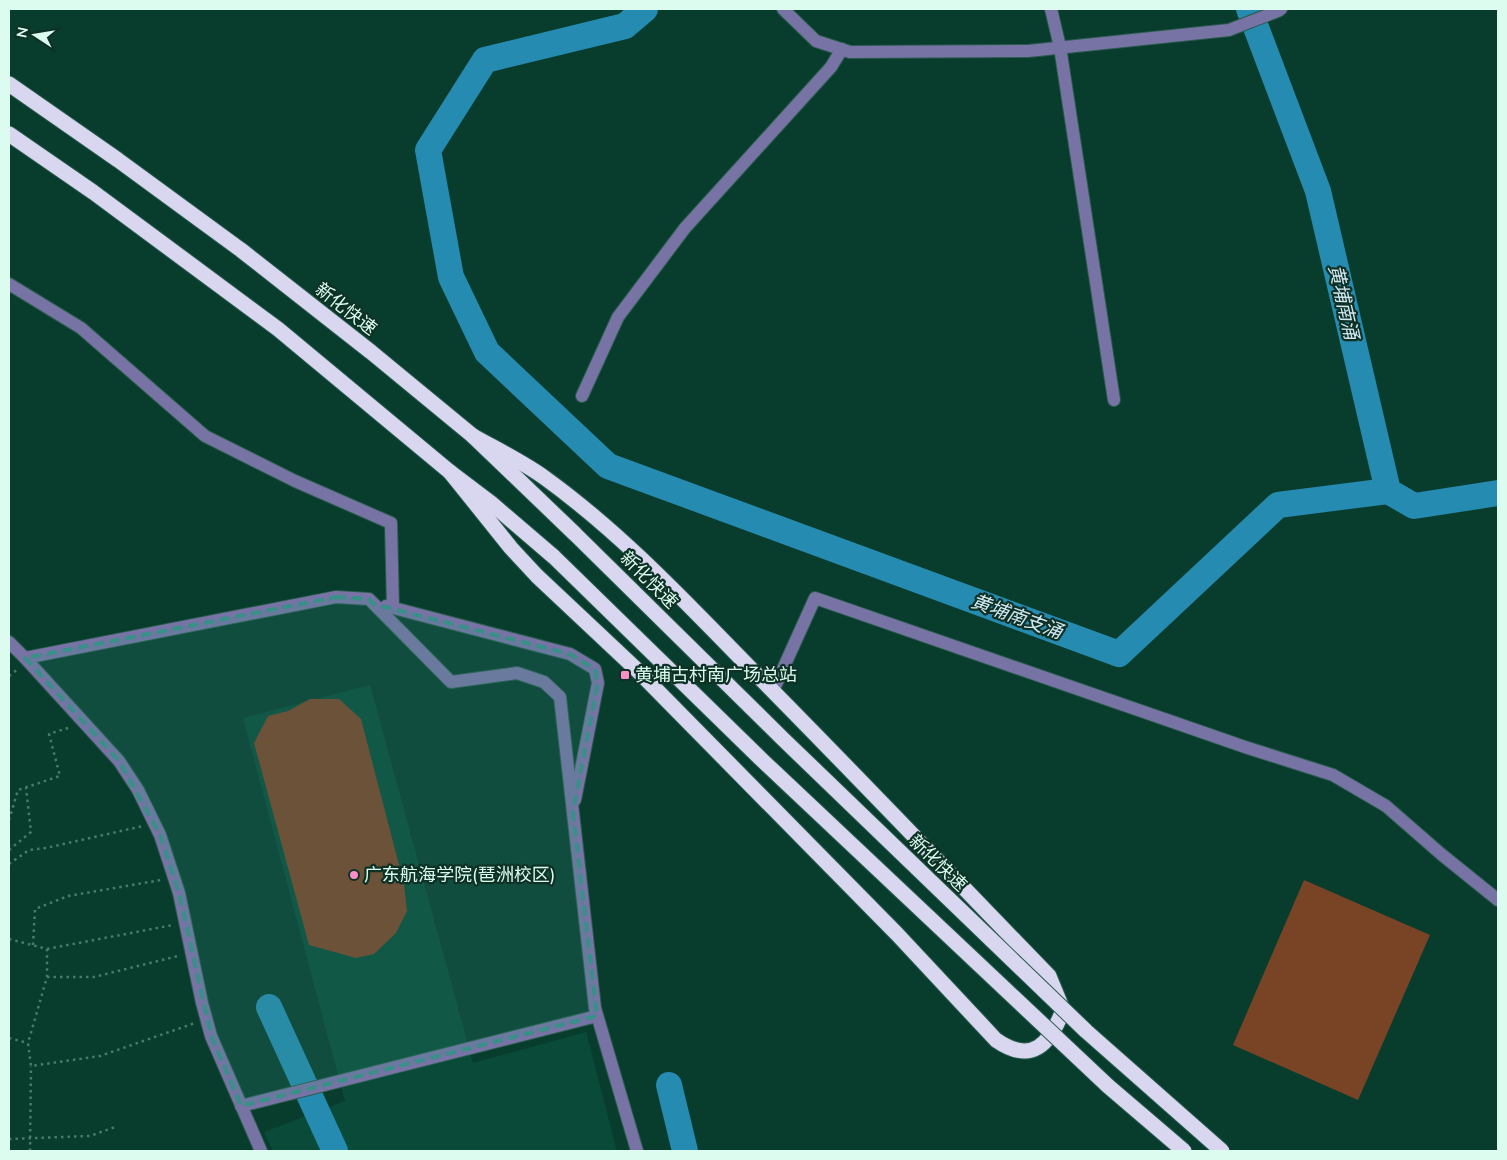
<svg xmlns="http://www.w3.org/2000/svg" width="1507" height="1160" font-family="'Nunito Sans','Noto Sans SC',sans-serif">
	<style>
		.built { fill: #094a38 }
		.green { fill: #794326 }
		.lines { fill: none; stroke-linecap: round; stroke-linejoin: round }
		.river { stroke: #258bb0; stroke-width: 26 }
		.minor-casing { stroke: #2a5c4d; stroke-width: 14 }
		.highway-casing { stroke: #2a5c4d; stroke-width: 17 }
		.path { stroke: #4b796b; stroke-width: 2.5; stroke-dasharray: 2.5 4; stroke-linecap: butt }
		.minor { stroke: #7773a4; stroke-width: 12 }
		.highway { stroke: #d9d7f0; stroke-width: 15 }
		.highway-bridge-casing { stroke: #2a5c4d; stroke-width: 17; stroke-linecap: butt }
		.highway-bridge { stroke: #d9d7f0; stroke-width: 15 }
		.marked { fill: #389188; fill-opacity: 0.2; stroke: #389188; stroke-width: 4; stroke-dasharray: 10 6; stroke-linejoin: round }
		.poi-dot { fill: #fa8fc8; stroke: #0e3125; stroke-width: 2 }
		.labels { text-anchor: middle; stroke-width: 4.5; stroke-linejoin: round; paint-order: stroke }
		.street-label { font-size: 18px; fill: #dcfcef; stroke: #0e3125 }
		.poi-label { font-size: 18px; fill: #dcfcef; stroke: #0e3125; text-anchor: start }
		.water-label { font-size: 19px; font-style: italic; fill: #d1e7f2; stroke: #0e3125 }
	</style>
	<rect width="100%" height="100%" fill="#083d2e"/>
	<!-- built -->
	<polygon class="built" points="370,685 473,1063 586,1032 617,1151 273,1151 264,1132 345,1101 243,718"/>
	<!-- green -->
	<g class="green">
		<polygon points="310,699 339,699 361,719 404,884 407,911 396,933 374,954 356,958 309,945 254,743 268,716 288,711"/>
		<polygon points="1304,880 1430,935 1358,1100 1233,1045"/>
	</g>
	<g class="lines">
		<!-- river -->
		<g class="river">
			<polyline points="645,9 625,26 485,60 428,150 451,277 487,352 608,466 1119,654 1278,505 1388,491"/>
			<polyline points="1249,9 1318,191 1388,491 1414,506 1498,493"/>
			<polyline points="269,1007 335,1151"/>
			<polyline points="669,1085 685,1151"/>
		</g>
		<defs>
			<g id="minor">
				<polyline points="783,9 816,41 850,52 1028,51 1229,30 1278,11 1281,9"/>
				<polyline points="1051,9 1060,47 1114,400"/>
				<polyline points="9,284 81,328 205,436 295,481 391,523 393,608"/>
				<polyline points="582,396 618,317 685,228 831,67 842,49"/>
				<polyline points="386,606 570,654 595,669 598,683 575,800"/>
				<polyline points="9,642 25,658 336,597 369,599 451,682 517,673 544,682 560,697 595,1008 637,1151"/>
				<polyline points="25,658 119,761 138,790 160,835 179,893 202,1003 211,1036 261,1151"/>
				<polyline points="773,691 815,598 1245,747 1333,775 1386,806 1441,854 1498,900"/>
				<polyline points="241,1106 597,1016"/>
			</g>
			<g id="highway">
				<polyline points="9,84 118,160 241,250 371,352 473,436 575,534"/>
				<polyline points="9,134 93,192 278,329 450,472 491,503 554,557"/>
				<path d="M 450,472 L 511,548 L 537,576 L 636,669 L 897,934 L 996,1040 C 1032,1065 1050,1044 1063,1010 L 1049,976 C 952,876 856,775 758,676 C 690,607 624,535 545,478 C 523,462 498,450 473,436"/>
			</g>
		</defs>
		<!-- minor casing -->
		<use href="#minor" class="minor-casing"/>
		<!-- highway casing -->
		<use href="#highway" class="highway-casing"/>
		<!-- path -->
		<g class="path">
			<polyline points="9,676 18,669"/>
			<polyline points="9,820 18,790 60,776 49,734 71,727"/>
			<polyline points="9,844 9,848"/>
			<polyline points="9,850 31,832 26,788"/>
			<polyline points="9,864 29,850 46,848 143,826"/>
			<polyline points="9,939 47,949 47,977 28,1043 31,1066 100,1056 195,1023"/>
			<polyline points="33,945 35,909 68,896 161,880"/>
			<polyline points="47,949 173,925"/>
			<polyline points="47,977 94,977 178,956"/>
			<polyline points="9,1038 28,1043"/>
			<polyline points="9,1139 90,1136 115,1127"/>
			<polyline points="30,1151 31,1066"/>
		</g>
		<!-- minor -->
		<use href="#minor" class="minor"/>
		<!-- highway -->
		<use href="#highway" class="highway"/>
		<defs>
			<g id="highway-bridge">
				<polyline points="575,534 783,739 1086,1031 1222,1151"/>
				<polyline points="554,557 763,761 1108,1086 1184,1151"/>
			</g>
		</defs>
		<!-- highway-bridge casing -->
		<use href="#highway-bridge" class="highway-bridge-casing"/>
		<!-- highway-bridge -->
		<use href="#highway-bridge" class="highway-bridge"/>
	</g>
	<!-- marked area -->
	<path class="marked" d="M 336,597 L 369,599 L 374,604 L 570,654 L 595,669 L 598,683 L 573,812 L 597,1016 L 241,1106 L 211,1036 L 179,893 L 160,835 L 119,761 L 25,658 Z"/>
	<!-- markers -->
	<g class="poi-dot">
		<rect x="620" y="670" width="10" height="10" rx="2.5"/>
		<circle cx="354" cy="875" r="5"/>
	</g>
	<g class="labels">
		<!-- street labels -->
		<g class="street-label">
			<text transform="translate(346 309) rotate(38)" y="6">新化快速</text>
			<text transform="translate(649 580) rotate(45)" y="6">新化快速</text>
			<text transform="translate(938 863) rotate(44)" y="6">新化快速</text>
		</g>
		<!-- poi labels -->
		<g class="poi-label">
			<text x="635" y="681">黄埔古村南广场总站</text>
			<text x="364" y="881">广东航海学院(琶洲校区)</text>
		</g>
		<!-- water labels -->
		<g class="water-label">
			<text transform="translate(1344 302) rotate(77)" y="7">黄埔南涌</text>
			<text transform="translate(1017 616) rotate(20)" y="7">黄埔南支涌</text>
		</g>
	</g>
	<!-- border -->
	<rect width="1507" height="1160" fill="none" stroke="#dcfcef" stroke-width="20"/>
	<!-- north arrow -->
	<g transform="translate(35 35) rotate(282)" stroke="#0e3125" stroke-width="4" paint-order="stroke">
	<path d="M0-4L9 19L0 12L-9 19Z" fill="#dcfcef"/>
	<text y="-8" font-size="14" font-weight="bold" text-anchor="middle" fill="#dcfcef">N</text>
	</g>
</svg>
